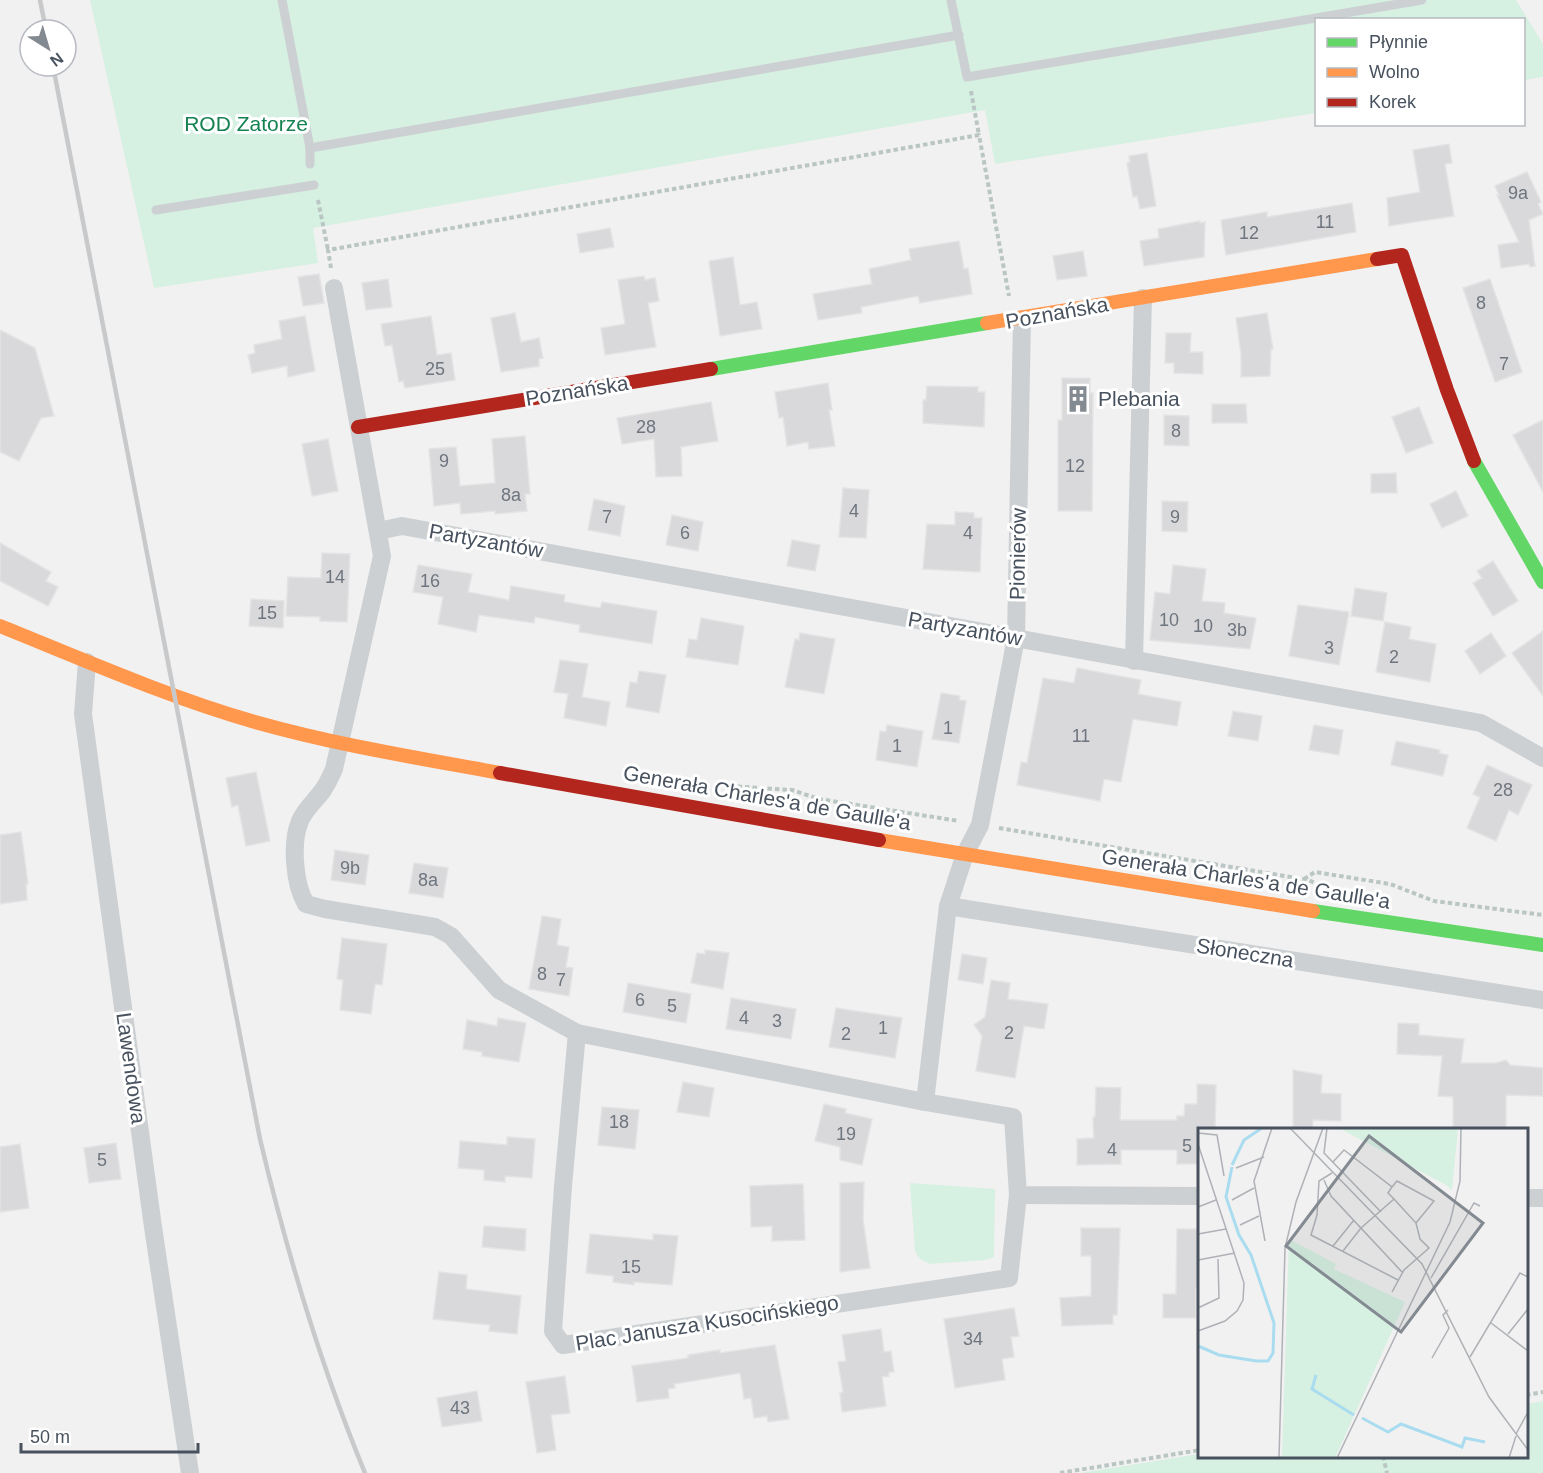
<svg xmlns="http://www.w3.org/2000/svg" width="1543" height="1473" font-family="Arial,sans-serif">
	<style>
		.green { fill: #d6f0e2 }
		.building { fill: #d9d9db; stroke: #e3e3e4; stroke-width: 1.5 }
		.lines { fill: none; stroke-linecap: round; stroke-linejoin: round }
		.path { stroke: #bac6c3; stroke-width: 4; stroke-dasharray: 4.5 3; stroke-linecap: butt }
		.lane { stroke: #cdd0d2; stroke-width: 9 }
		.street { stroke: #cdd0d2; stroke-width: 18 }
		.fast { stroke: #63d668; stroke-width: 14 }
		.slow { stroke: #ff974d; stroke-width: 14 }
		.jam { stroke: #b3261e; stroke-width: 14 }
		.rail { stroke: #c8c9cb; stroke-width: 4.5 }
		.labels { text-anchor: middle; stroke-width: 6; stroke-linejoin: round; paint-order: stroke }
		.number-label { font-size: 18px; fill: #6e757e }
		.park-label { font-size: 21px; fill: #168252; stroke: #fff }
		.street-label { font-size: 21px; fill: #48525e; stroke: #fff }
		.poi-label { font-size: 21px; fill: #48525e; stroke: #fff; text-anchor: start }
		.inset-river { fill: none; stroke: #aadcef; stroke-width: 3 }
		.inset-road { fill: none; stroke: #aeb1b6; stroke-width: 1.5 }
		.view { fill: #848a91; fill-opacity: 0.15; stroke: #848a91; stroke-width: 3 }
		.inset-edge { fill: none; stroke: #48525e; stroke-width: 3 }
	</style>
	<rect width="100%" height="100%" fill="#f2f1f1"/>
	<!-- green -->
	<g class="green">
		<polygon points="90,0 1516,0 1543,44 1543,77 1524,80 1524,20 1316,20 1316,113 995,164 985,110 313,228 318,263 154,288"/>
		<polygon points="910,1183 995,1189 994,1257 986,1260 930,1264 920,1259 915,1251"/>
		<polygon points="1543,1401 1543,1473 1080,1473 1199,1454 1200,1456 1526,1456 1527,1404"/>
	</g>
	<!-- building -->
	<g class="building">
		<polygon points="1449,144 1452,163 1445,164 1454,216 1389,226 1387,198 1420,192 1413,150"/>
		<polygon points="1147,153 1156,206 1140,209 1137,196 1133,197 1127,163 1130,162 1129,156"/>
		<polygon points="1527,172 1541,202 1538,204 1543,214 1529,220 1535,266 1530,267 1529,264 1501,268 1498,245 1519,242 1497,195 1499,195 1495,186"/>
		<polygon points="1352,203 1356,232 1226,255 1221,220 1267,212 1267,217"/>
		<polygon points="1200,221 1200,223 1205,222 1204,257 1144,266 1140,241 1159,238 1158,229"/>
		<polygon points="610,228 614,247 580,253 577,234"/>
		<polygon points="959,241 964,269 968,268 972,294 920,303 918,296 861,307 862,313 818,320 813,294 872,284 869,269 911,260 909,249"/>
		<polygon points="1083,251 1087,276 1057,280 1053,256"/>
		<polygon points="733,257 740,305 757,302 762,329 720,336 709,261"/>
		<polygon points="319,274 324,303 303,306 298,277"/>
		<polygon points="644,276 645,280 655,278 659,301 648,303 656,347 605,355 601,328 625,324 618,280"/>
		<polygon points="388,279 392,307 366,310 362,283"/>
		<polygon points="1490,279 1522,372 1495,382 1463,288"/>
		<polygon points="515,313 521,342 539,338 543,358 539,359 539,366 501,372 491,318"/>
		<polygon points="1267,313 1273,349 1271,349 1270,376 1241,377 1241,354 1236,318"/>
		<polygon points="305,316 315,371 288,377 287,366 252,373 248,355 255,353 254,345 282,339 279,321"/>
		<polygon points="431,316 437,355 451,353 455,380 405,388 403,381 399,382 392,345 385,346 381,324"/>
		<polygon points="0,330 35,348 54,416 41,418 19,461 0,452"/>
		<polygon points="1166,333 1191,333 1190,352 1203,352 1203,374 1174,373 1174,363 1165,363"/>
		<polygon points="1062,378 1090,378 1090,393 1093,393 1092,511 1058,511 1058,420 1062,420"/>
		<polygon points="828,383 832,410 829,410 835,446 809,449 808,442 787,446 783,417 779,418 775,392"/>
		<polygon points="927,386 978,387 978,392 985,392 984,427 923,423 923,400 926,400"/>
		<polygon points="711,402 718,441 681,447 682,476 656,477 654,439 622,444 617,418"/>
		<polygon points="1212,404 1246,404 1247,423 1212,423"/>
		<polygon points="1419,407 1433,443 1406,453 1392,417"/>
		<polygon points="1164,415 1189,416 1189,446 1164,445"/>
		<polygon points="1543,420 1543,492 1513,435"/>
		<polygon points="525,436 530,494 525,494 527,511 495,514 495,511 461,514 460,503 434,506 429,449 456,447 460,486 495,483 492,439"/>
		<polygon points="328,439 338,491 312,496 302,444"/>
		<polygon points="1396,473 1397,493 1371,493 1371,474"/>
		<polygon points="843,488 869,490 866,538 839,537"/>
		<polygon points="1456,491 1468,516 1442,528 1430,504"/>
		<polygon points="594,499 625,506 620,536 588,530"/>
		<polygon points="1162,501 1188,502 1187,532 1162,531"/>
		<polygon points="955,512 974,513 974,518 982,518 980,572 923,569 927,524 955,525"/>
		<polygon points="672,515 703,522 698,551 666,545"/>
		<polygon points="792,540 820,545 815,571 787,566"/>
		<polygon points="0,543 51,572 46,581 58,587 48,606 0,581"/>
		<polygon points="322,553 350,554 347,622 320,621 320,617 286,616 288,577 321,578"/>
		<polygon points="1493,561 1518,601 1493,616 1473,583 1482,578 1477,571"/>
		<polygon points="418,565 472,574 468,592 509,600 511,586 565,595 564,602 600,608 602,602 657,611 652,644 579,632 580,625 535,617 534,623 479,615 476,632 438,624 443,597 413,592"/>
		<polygon points="1173,565 1206,569 1202,601 1225,603 1224,613 1256,618 1250,649 1150,640 1155,592 1170,594"/>
		<polygon points="1355,588 1387,593 1383,621 1351,616"/>
		<polygon points="251,599 284,601 283,628 249,626"/>
		<polygon points="1298,605 1349,612 1339,665 1289,656"/>
		<polygon points="701,618 744,626 738,665 686,657 689,639 697,640"/>
		<polygon points="1385,622 1411,627 1409,639 1436,644 1430,682 1376,672"/>
		<polygon points="1543,631 1543,696 1512,653"/>
		<polygon points="800,633 835,639 824,694 785,687 795,639 799,640"/>
		<polygon points="1491,633 1506,656 1480,674 1465,651"/>
		<polygon points="560,660 588,664 582,697 610,702 606,726 564,718 568,694 554,692"/>
		<polygon points="1077,668 1141,680 1138,694 1181,702 1177,726 1133,719 1121,782 1104,779 1100,801 1017,785 1021,762 1027,763 1043,678 1074,683"/>
		<polygon points="639,671 666,675 659,713 626,707 630,682 637,683"/>
		<polygon points="941,693 960,696 959,700 966,701 959,743 932,739"/>
		<polygon points="1233,711 1262,716 1258,741 1228,736"/>
		<polygon points="887,725 923,731 917,767 876,760 880,731 886,732"/>
		<polygon points="1314,725 1343,730 1339,755 1309,750"/>
		<polygon points="1396,741 1440,750 1439,753 1448,755 1443,776 1391,765"/>
		<polygon points="1487,765 1532,785 1518,815 1509,810 1496,841 1467,828 1480,797 1473,794"/>
		<polygon points="256,772 270,841 246,846 238,805 232,807 226,778"/>
		<polygon points="21,832 28,884 26,884 27,900 0,904 0,835"/>
		<polygon points="335,850 369,855 365,885 331,880"/>
		<polygon points="414,863 448,868 443,898 409,893"/>
		<polygon points="542,916 561,919 557,945 569,947 566,967 573,968 569,996 529,989"/>
		<polygon points="342,938 387,944 382,985 375,984 371,1014 340,1010 343,980 337,979"/>
		<polygon points="705,950 729,953 723,989 691,983 697,953 705,954"/>
		<polygon points="962,954 987,958 983,984 958,980"/>
		<polygon points="991,980 1010,983 1008,999 1048,1004 1044,1029 1024,1026 1015,1078 976,1071 982,1036 974,1025 985,1017"/>
		<polygon points="628,983 691,994 686,1023 623,1012"/>
		<polygon points="731,998 796,1009 791,1039 726,1029"/>
		<polygon points="836,1008 902,1018 895,1058 829,1047"/>
		<polygon points="498,1018 526,1023 519,1062 482,1056 482,1052 463,1049 467,1020 497,1026"/>
		<polygon points="1398,1023 1419,1024 1419,1035 1464,1039 1461,1063 1496,1063 1506,1060 1510,1065 1543,1068 1543,1096 1506,1095 1506,1130 1453,1130 1453,1097 1438,1096 1442,1056 1397,1054"/>
		<polygon points="1293,1070 1322,1075 1321,1093 1341,1094 1341,1121 1313,1120 1312,1130 1293,1130"/>
		<polygon points="683,1082 714,1088 709,1117 677,1112"/>
		<polygon points="1197,1084 1216,1085 1215,1130 1200,1130 1200,1164 1177,1164 1177,1150 1121,1150 1121,1164 1077,1165 1077,1139 1094,1138 1093,1117 1095,1117 1096,1087 1121,1088 1120,1120 1177,1120 1177,1116 1184,1116 1185,1104 1197,1104"/>
		<polygon points="824,1104 846,1109 845,1113 872,1119 862,1165 840,1160 840,1147 815,1141"/>
		<polygon points="602,1107 639,1110 635,1149 598,1145"/>
		<polygon points="507,1137 535,1139 532,1178 505,1176 505,1182 484,1180 484,1170 458,1168 460,1141 507,1145"/>
		<polygon points="116,1143 121,1179 89,1183 84,1148"/>
		<polygon points="20,1144 29,1208 0,1212 0,1147"/>
		<polygon points="864,1182 863,1219 870,1268 840,1272 840,1183"/>
		<polygon points="803,1184 805,1240 772,1241 772,1226 751,1227 750,1186"/>
		<polygon points="484,1226 526,1229 525,1251 482,1247"/>
		<polygon points="1081,1228 1120,1228 1117,1315 1113,1315 1113,1324 1062,1326 1060,1298 1091,1296 1091,1256 1081,1256"/>
		<polygon points="1177,1229 1200,1229 1200,1289 1196,1289 1196,1318 1163,1318 1163,1294 1176,1294"/>
		<polygon points="590,1234 653,1240 653,1234 678,1236 672,1285 634,1282 634,1285 613,1282 613,1276 586,1273"/>
		<polygon points="439,1272 467,1275 466,1289 521,1296 517,1334 489,1331 490,1325 433,1319"/>
		<polygon points="1014,1308 1019,1336 1011,1337 1014,1357 1002,1359 1005,1380 955,1388 944,1319"/>
		<polygon points="881,1329 884,1352 891,1351 894,1372 889,1372 889,1376 882,1377 886,1406 842,1412 840,1393 843,1392 838,1362 846,1361 842,1335"/>
		<polygon points="775,1345 789,1419 768,1422 767,1416 754,1418 751,1398 744,1399 740,1373 674,1384 675,1388 668,1389 669,1398 637,1402 632,1366 688,1358 688,1355 720,1350 720,1353"/>
		<polygon points="565,1376 570,1413 551,1415 556,1450 537,1453 526,1382"/>
		<polygon points="477,1391 482,1421 442,1427 437,1398"/>
	</g>
	<g class="lines">
		<!-- path -->
		<g class="path">
			<polyline points="971,91 979,135"/>
			<polyline points="318,200 328,250"/>
			<polyline points="331,268 328,250 979,135 1009,296"/>
			<polyline points="730,786 792,790 819,799 959,821"/>
			<polyline points="999,828 1308,880 1322,886"/>
			<polyline points="1304,879 1315,872 1390,884 1434,901 1543,915"/>
			<polyline points="1526,1395 1543,1392"/>
			<polyline points="1383,1456 1387,1473"/>
			<polyline points="1060,1473 1200,1450"/>
		</g>
		<!-- lane -->
		<g class="lane">
			<polyline points="282,0 310,148 959,35"/>
			<polyline points="951,0 967,77 1422,0"/>
			<polyline points="310,148 310,164"/>
			<polyline points="156,210 314,185"/>
		</g>
		<!-- street -->
		<g class="street">
			<path d="M 334,288 L 382,556 L 334,769 C 331,776 327,784 323,790 C 316,800 305,809 300,821 C 291,842 294,884 306,904 L 325,909 L 435,927 L 451,936 L 499,990 L 577,1033 L 925,1102"/>
			<polyline points="1022,319 1016,638 980,825 965,854 948,906 925,1102 1013,1117 1018,1195 1200,1196"/>
			<polyline points="378,531 402,526 1481,723 1543,758"/>
			<polyline points="1134,661 1143,298"/>
			<polyline points="87,662 83,714 153,1227 190,1473"/>
			<polyline points="948,906 1543,1000"/>
			<polyline points="577,1033 563,1186 553,1331 563,1345 1009,1278 1018,1195"/>
			<polyline points="1526,1198 1543,1198"/>
		</g>
		<!-- fast -->
		<g class="fast">
			<polyline points="711,369 987,323"/>
			<polyline points="1474,461 1543,582"/>
			<polyline points="1313,911 1543,945"/>
		</g>
		<!-- slow -->
		<g class="slow">
			<polyline points="987,323 1377,259"/>
			<path d="M 0,626 C 84,660 168,697 255,722 C 336,745 418,758 500,773"/>
			<polyline points="879,840 1313,911"/>
		</g>
		<!-- jam -->
		<g class="jam">
			<polyline points="1377,259 1402,255 1447,390 1474,461"/>
			<polyline points="358,427 711,369"/>
			<polyline points="500,773 879,840"/>
		</g>
		<!-- rail -->
		<g class="rail">
			<polyline points="40,0 46,30"/>
			<path d="M 53,66 L 260,1139 C 287,1253 320,1364 365,1473"/>
		</g>
	</g>
	<!-- icons -->
	<defs>
		<symbol id="building-bare" viewBox="-9 -9 18 18"><path d="M-4-6H4V6H1V3H-1V6H-4ZM-2.5-4.3h1.7v1.8h-1.7ZM.8-4.3h1.7v1.8H.8ZM-2.5-1h1.7V.8h-1.7ZM.8-1h1.7V.8H.8Z" fill="#848a91" stroke="#fff" stroke-width="2.5" paint-order="stroke"/></symbol>
	</defs>
	<g fill-rule="evenodd">
		<use href="#building-bare" x="1059" y="380" width="38" height="38"/>
	</g>
	<g class="labels">
		<!-- number labels -->
		<g class="number-label">
			<text x="1518" y="199">9a</text>
			<text x="1325" y="228">11</text>
			<text x="1249" y="239">12</text>
			<text x="1481" y="309">8</text>
			<text x="1504" y="370">7</text>
			<text x="435" y="375">25</text>
			<text x="646" y="433">28</text>
			<text x="1176" y="437">8</text>
			<text x="444" y="467">9</text>
			<text x="1075" y="472">12</text>
			<text x="511" y="501">8a</text>
			<text x="854" y="517">4</text>
			<text x="607" y="523">7</text>
			<text x="1175" y="523">9</text>
			<text x="685" y="539">6</text>
			<text x="968" y="539">4</text>
			<text x="335" y="583">14</text>
			<text x="430" y="587">16</text>
			<text x="267" y="619">15</text>
			<text x="1169" y="626">10</text>
			<text x="1203" y="632">10</text>
			<text x="1237" y="636">3b</text>
			<text x="1329" y="654">3</text>
			<text x="1394" y="663">2</text>
			<text x="948" y="734">1</text>
			<text x="1081" y="742">11</text>
			<text x="897" y="752">1</text>
			<text x="1503" y="796">28</text>
			<text x="350" y="874">9b</text>
			<text x="428" y="886">8a</text>
			<text x="542" y="980">8</text>
			<text x="561" y="986">7</text>
			<text x="640" y="1006">6</text>
			<text x="672" y="1012">5</text>
			<text x="744" y="1024">4</text>
			<text x="777" y="1027">3</text>
			<text x="883" y="1034">1</text>
			<text x="1009" y="1039">2</text>
			<text x="846" y="1040">2</text>
			<text x="619" y="1128">18</text>
			<text x="846" y="1140">19</text>
			<text x="1187" y="1152">5</text>
			<text x="1112" y="1156">4</text>
			<text x="102" y="1166">5</text>
			<text x="631" y="1273">15</text>
			<text x="973" y="1345">34</text>
			<text x="460" y="1414">43</text>
		</g>
		<!-- park labels -->
		<g class="park-label">
			<text x="246" y="131">ROD Zatorze</text>
		</g>
		<!-- street labels -->
		<g class="street-label">
			<text transform="translate(1057 313) rotate(-10)" y="7">Poznańska</text>
			<text transform="translate(577 391) rotate(-9)" y="7">Poznańska</text>
			<text transform="translate(486 541) rotate(10)" y="7">Partyzantów</text>
			<text transform="translate(1018 554) rotate(-89)" y="7">Pionierów</text>
			<text transform="translate(965 629) rotate(10)" y="7">Partyzantów</text>
			<text transform="translate(767 798) rotate(10)" y="7">Generała Charles'a de Gaulle'a</text>
			<text transform="translate(1246 879) rotate(9)" y="7">Generała Charles'a de Gaulle'a</text>
			<text transform="translate(1245 953) rotate(9)" y="7">Słoneczna</text>
			<text transform="translate(131 1068) rotate(82)" y="7">Lawendowa</text>
			<text transform="translate(707 1323) rotate(-9)" y="7">Plac Janusza Kusocińskiego</text>
		</g>
		<!-- poi labels -->
		<g class="poi-label">
			<text x="1098" y="406">Plebania</text>
		</g>
	</g>
	<!-- overview -->
	<g transform="translate(1198 1128)">
		<rect width="330" height="330" fill="#f2f1f1"/>
		<path d="M 141,0 L 260,0 L 254,62 L 248,57 ZM 91,111 L 138,136 L 136,141 L 207,174 L 137,330 L 84,330 Z" fill="#d6f0e2"/>
		<path class="inset-river" d="M 34,37 L 46,12 L 64,0M 0,218 L 21,227 L 58,233 L 70,233 L 75,225 L 76,195 L 53,127 L 41,107 L 28,69 L 34,39M 118,247 L 114,261 L 156,287M 164,290 L 190,304 L 203,296 L 264,319 L 267,310 L 287,314"/>
		<path class="inset-road" d="M 92,0 L 224,136 L 291,269 L 330,322M 129,0 L 126,25 L 183,84M 0,5 L 19,7 L 26,48M 0,16 L 46,155 L 45,172 L 39,183 L 27,193 L 0,203M 135,34 L 146,22 L 194,59 L 190,65 L 196,71 L 163,100 L 145,123M 38,40 L 66,29M 134,45 L 121,53 L 119,87 L 113,107 L 200,152M 126,52 L 133,68 L 204,144M 194,59 L 199,53 L 236,73 L 218,95M 34,72 L 56,60M 0,79 L 18,72M 42,97 L 61,88M 0,106 L 28,101M 67,113 L 56,53 L 74,0M 135,118 L 156,92M 0,132 L 37,125M 233,150 L 276,75 L 282,78M 194,164 L 206,142 L 231,120 L 222,111 L 218,95 L 196,71M 0,180 L 21,170 L 20,131M 293,195 L 330,223M 310,206 L 330,181M 272,229 L 322,145 L 330,149M 234,230 L 251,200 L 245,187 L 250,182M 318,306 L 330,284M 81,330 L 87,120 L 98,74 L 125,0M 139,330 L 252,94 L 262,53 L 263,0M 311,330 L 318,308"/>
		<path class="view" d="M 171,8 L 285,95 L 203,204 L 88,118 Z"/>
		<rect width="330" height="330" class="inset-edge"/>
	</g>
	<!-- legend -->
	<rect x="1315" y="18" width="210" height="108" fill="#ffffff" stroke="#b6babf" stroke-width="1.5"/>
	<rect x="1327" y="38" width="30" height="9" fill="#63d668" stroke="#b6babf" stroke-width="1.5"/>
	<text x="1369" y="48" font-size="18" fill="#48525e">Płynnie</text>
	<rect x="1327" y="68" width="30" height="9" fill="#ff974d" stroke="#b6babf" stroke-width="1.5"/>
	<text x="1369" y="78" font-size="18" fill="#48525e">Wolno</text>
	<rect x="1327" y="98" width="30" height="9" fill="#b3261e" stroke="#b6babf" stroke-width="1.5"/>
	<text x="1369" y="108" font-size="18" fill="#48525e">Korek</text>
	<!-- north arrow -->
	<g transform="translate(48 48) rotate(143)"><circle r="28" fill="#ffffff" stroke="#b6babf" stroke-width="1.5"/>
	<path d="M0-4.5L10 22L0 15L-10 22Z" fill="#848a91"/>
	<text y="-9" font-size="16" font-weight="bold" text-anchor="middle" fill="#48525e">N</text>
	</g>
	<!-- scale -->
	<path d="M21 1443v9h177v-9" fill="none" stroke="#48525e" stroke-width="3"/>
	<text x="30" y="1443" font-size="18" fill="#48525e" stroke="#ffffff" stroke-width="4.5" paint-order="stroke">50 m</text>
</svg>
